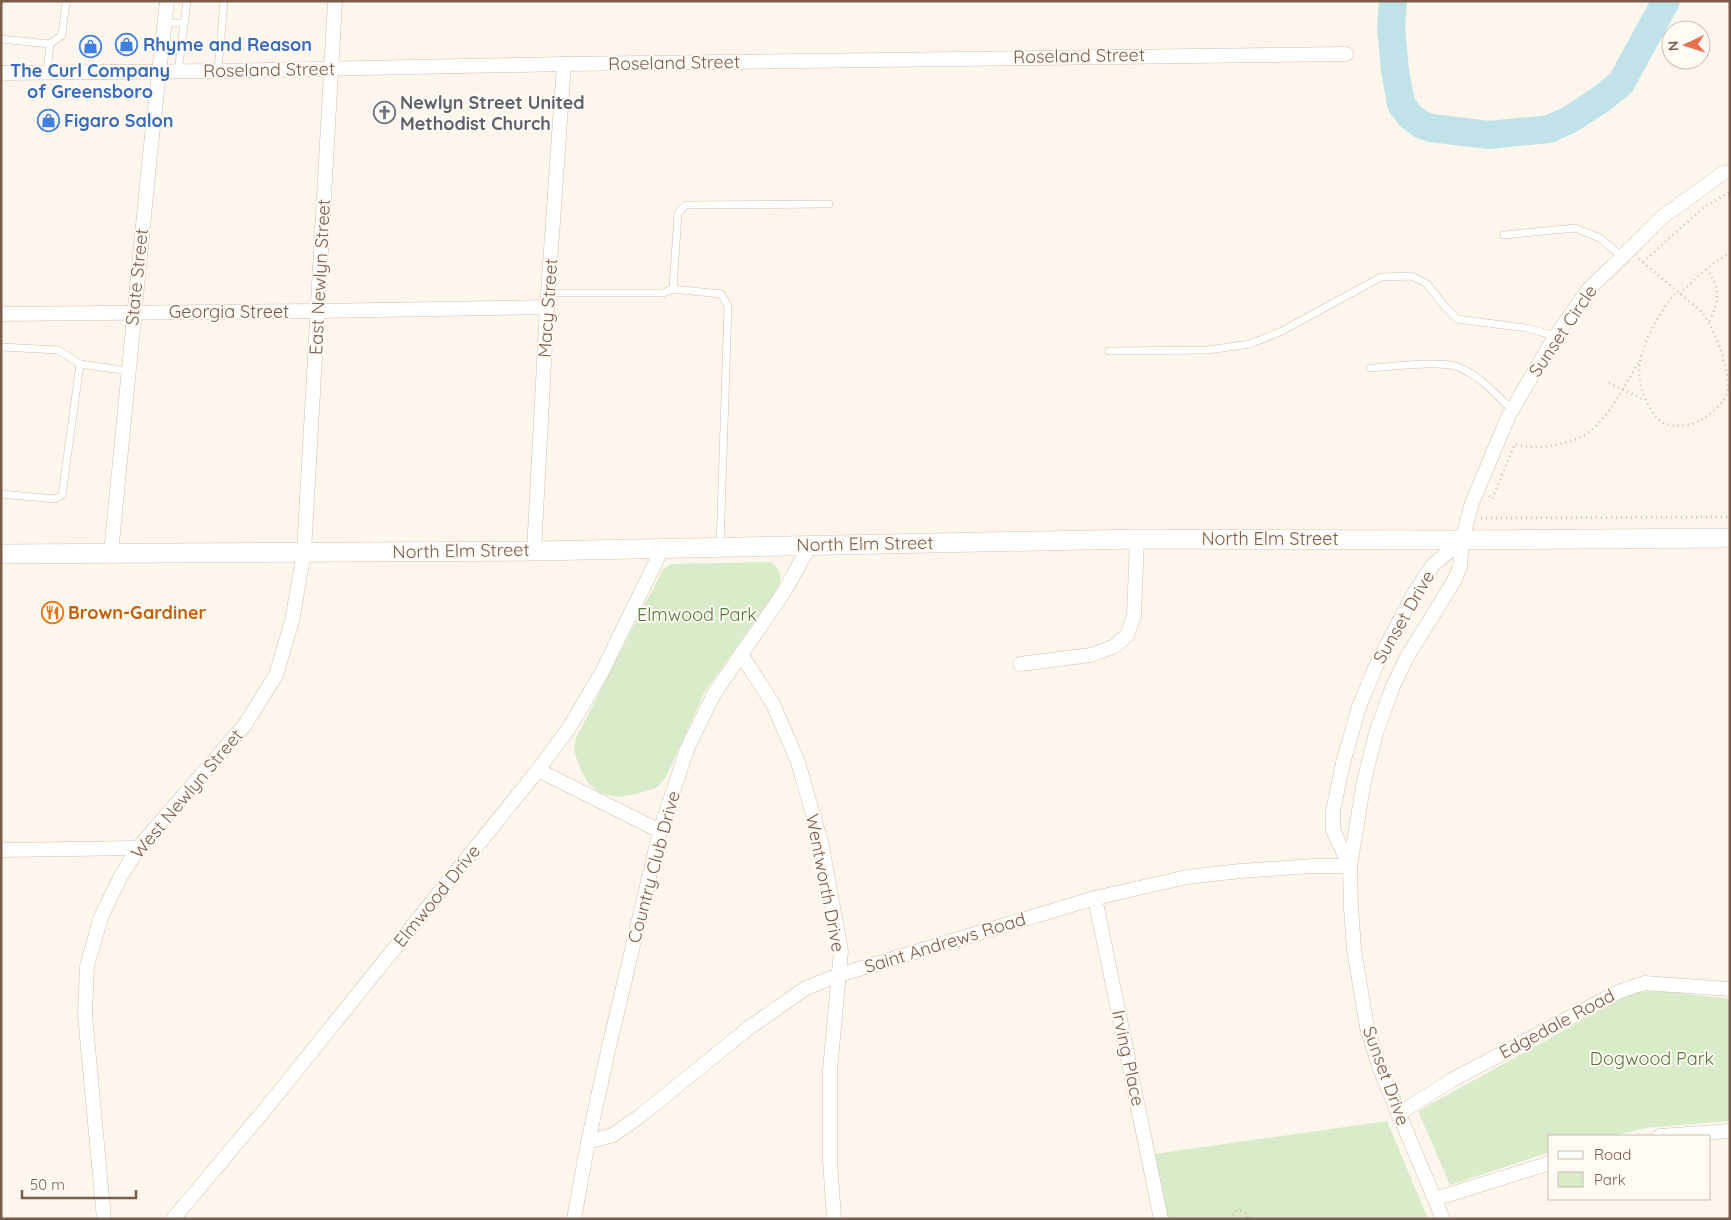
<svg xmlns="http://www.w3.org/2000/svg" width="1731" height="1220" font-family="Quicksand,sans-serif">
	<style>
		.green { fill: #d8ecc9 }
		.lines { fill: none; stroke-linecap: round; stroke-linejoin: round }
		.river { stroke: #bfe3e8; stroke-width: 28 }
		.lane-casing { stroke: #d1beb0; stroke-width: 8 }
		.street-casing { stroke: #d1beb0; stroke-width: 15 }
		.secondary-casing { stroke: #d6c0b0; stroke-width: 20 }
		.path { stroke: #d9b8a5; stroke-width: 2.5; stroke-dasharray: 1 4; stroke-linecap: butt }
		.lane { stroke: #fff; stroke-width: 7 }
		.street { stroke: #fff; stroke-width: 14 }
		.secondary { stroke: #fff; stroke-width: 19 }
		.labels { text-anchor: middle; stroke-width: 4; stroke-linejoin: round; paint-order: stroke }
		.shop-label { font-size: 18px; font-weight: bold; fill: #366cbe; stroke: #fffaf3; text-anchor: start }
		.street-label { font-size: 18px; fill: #7a5c4d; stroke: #fffaf3 }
		.worship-label { font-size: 18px; font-weight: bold; fill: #5b616d; stroke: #fffaf3; text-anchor: start }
		.food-label { font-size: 18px; font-weight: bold; fill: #c56008; stroke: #fffaf3; text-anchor: start }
		.park-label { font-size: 18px; fill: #537a41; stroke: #fffaf3 }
	</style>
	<rect width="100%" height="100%" fill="#fdf6ec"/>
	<!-- green -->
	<g class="green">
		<path d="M 770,562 C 781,569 782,575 779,587 L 704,693 L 666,777 L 656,788 L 636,794 L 618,797 L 600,793 L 588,783 L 582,772 L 576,757 L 574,748 L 576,738 L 663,569 L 671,564 Z"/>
		<polygon points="1650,991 1671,992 1730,999 1730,1121 1646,1128 1613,1136 1550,1136 1550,1152 1450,1185 1418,1111 1632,993"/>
		<polygon points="1387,1121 1428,1219 1164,1219 1148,1155"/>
	</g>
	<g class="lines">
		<!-- river -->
		<polyline class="river" points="1393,1 1391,27 1395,70 1401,104 1410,116 1422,125 1431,128 1489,135 1549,129 1569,120 1600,100 1621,83 1666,1"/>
		<defs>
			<g id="lane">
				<polyline points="165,23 184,23"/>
				<polyline points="1,39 50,44 62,35 66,1"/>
				<polyline points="218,71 224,1"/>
				<polyline points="47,72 50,44"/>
				<polyline points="178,72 187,1"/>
				<polyline points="1504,235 1575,228 1600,238 1622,257"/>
				<polyline points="673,289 721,294 728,306 720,546"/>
				<polyline points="549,293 663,293 673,289 678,213 686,205 829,204"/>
				<polyline points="1,347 58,350 80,364"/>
				<polyline points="1109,351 1208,350 1250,344 1282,331 1381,277 1412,276 1427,284 1445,307 1457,319 1526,328 1556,336"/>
				<path d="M 1370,368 C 1390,367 1442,360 1458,367 C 1479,375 1496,394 1512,410"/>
				<polyline points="1,494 55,499 62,495 80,364 128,371"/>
			</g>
			<g id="street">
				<polyline points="1,73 218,71 564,64 1346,54"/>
				<polyline points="1,314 318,311 547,307"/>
				<polyline points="534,551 547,307 564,64"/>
				<polyline points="111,553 150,154 167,1"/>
				<polyline points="741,654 773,704 798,762 822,846 841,951 830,1070 830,1160 834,1219"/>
				<polyline points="1020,664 1091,655 1115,646 1127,635 1134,616 1137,539"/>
				<polyline points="538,770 660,831"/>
				<polyline points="1,850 138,848"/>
				<polyline points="1350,866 1333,830 1333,811 1343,763 1359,707 1375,668 1413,595 1433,565 1462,540"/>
				<polyline points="1095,898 1161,1219"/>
				<polyline points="1398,1114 1452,1080 1618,992 1644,983 1730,989"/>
				<polyline points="1660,1136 1730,1131"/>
				<polyline points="588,1142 613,1135 640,1116 750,1027 806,988 839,975 1095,898 1187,877 1240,871 1313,866 1350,866"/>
				<polyline points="1435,1199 1550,1163"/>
				<polyline points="104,1219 85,1015 87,966 101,917 121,876 138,848 244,726 276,675 292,621 304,552 335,1"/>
				<polyline points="173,1219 267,1107 538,770 569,728 602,672 663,547"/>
				<polyline points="574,1219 588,1142 608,1051 660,831 687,749 714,694 784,592 810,545"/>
				<polyline points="1443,1219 1380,1069 1367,1027 1354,949 1351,908 1350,866 1364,781 1376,733 1393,686 1407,657 1454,581 1460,567 1462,540 1472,503 1509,415 1553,340 1588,290 1622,257 1661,218 1723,173 1730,172"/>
			</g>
			<polyline id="secondary" points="1,554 534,551 1137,539 1462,540 1730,538"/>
		</defs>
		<!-- lane casing -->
		<use href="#lane" class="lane-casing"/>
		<!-- street casing -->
		<use href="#street" class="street-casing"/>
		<!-- secondary casing -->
		<use href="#secondary" class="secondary-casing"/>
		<!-- path -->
		<g class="path">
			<path d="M 1639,259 L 1702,312 C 1715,330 1731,370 1727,393 C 1723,404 1711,414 1701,420 C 1691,426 1674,428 1664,423 C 1657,420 1653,413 1649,406 C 1643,396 1639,382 1639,370 C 1640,345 1661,309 1677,291"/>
			<polyline points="1643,262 1703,208 1730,192"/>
			<path d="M 1706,269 C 1721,285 1719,304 1709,322"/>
			<path d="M 1680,294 C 1695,278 1710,264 1730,253"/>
			<polyline points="1609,383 1645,400"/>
			<path d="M 1489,496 L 1492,499 L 1515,444 C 1528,448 1541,448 1554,445 C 1564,443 1574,441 1583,436 C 1609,420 1623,387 1639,362"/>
			<polyline points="1481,518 1730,517"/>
			<polyline points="1232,1219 1231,1216 1237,1210 1245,1212 1249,1219"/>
		</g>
		<!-- lane -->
		<use href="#lane" class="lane"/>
		<!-- street -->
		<use href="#street" class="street"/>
		<!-- secondary -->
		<use href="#secondary" class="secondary"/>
	</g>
	<!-- icons -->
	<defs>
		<symbol id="shop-ring" viewBox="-11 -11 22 22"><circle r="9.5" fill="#fffaf3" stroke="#3f7fe0" stroke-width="1.5"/><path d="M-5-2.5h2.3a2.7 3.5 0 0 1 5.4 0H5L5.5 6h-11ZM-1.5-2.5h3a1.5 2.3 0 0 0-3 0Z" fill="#3f7fe0"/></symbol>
		<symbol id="church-ring" viewBox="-11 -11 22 22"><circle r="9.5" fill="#fffaf3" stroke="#6b7280" stroke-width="1.5"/><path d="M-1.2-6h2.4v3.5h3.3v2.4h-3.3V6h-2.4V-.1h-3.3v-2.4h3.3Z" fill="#6b7280"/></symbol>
		<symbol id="restaurant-ring" viewBox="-11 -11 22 22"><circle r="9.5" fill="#fffaf3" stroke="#e8710a" stroke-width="1.5"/><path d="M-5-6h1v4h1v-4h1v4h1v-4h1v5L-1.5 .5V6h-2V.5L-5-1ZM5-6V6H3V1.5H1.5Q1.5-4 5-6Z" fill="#e8710a"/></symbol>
	</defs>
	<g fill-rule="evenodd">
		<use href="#shop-ring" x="114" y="32" width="25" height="25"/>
		<use href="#shop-ring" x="78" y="34" width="25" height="25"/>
		<use href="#church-ring" x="372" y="100" width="25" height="25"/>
		<use href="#shop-ring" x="36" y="108" width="25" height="25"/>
		<use href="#restaurant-ring" x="40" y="600" width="25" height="25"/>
	</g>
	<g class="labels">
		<!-- shop labels -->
		<g class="shop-label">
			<text x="143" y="51">Rhyme and Reason</text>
			<text x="90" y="77" text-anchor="middle">The Curl Company<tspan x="90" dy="21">of Greensboro</tspan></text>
			<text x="64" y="127">Figaro Salon</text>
		</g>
		<!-- street labels -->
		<g class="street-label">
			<text transform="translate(1079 56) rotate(-1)" y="6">Roseland Street</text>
			<text transform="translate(674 63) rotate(-1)" y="6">Roseland Street</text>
			<text transform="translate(269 70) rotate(-1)" y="6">Roseland Street</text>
			<text transform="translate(137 277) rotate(-84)" y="6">State Street</text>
			<text transform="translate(320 277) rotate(-87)" y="6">East Newlyn Street</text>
			<text transform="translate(548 308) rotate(-86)" y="6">Macy Street</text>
			<text x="229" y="318">Georgia Street</text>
			<text transform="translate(1563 331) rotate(-56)" y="6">Sunset Circle</text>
			<text x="1270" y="545">North Elm Street</text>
			<text transform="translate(865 544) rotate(-1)" y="6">North Elm Street</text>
			<text transform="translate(461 551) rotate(-1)" y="6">North Elm Street</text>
			<text transform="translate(1404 617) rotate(-60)" y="6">Sunset Drive</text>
			<text transform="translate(187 794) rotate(-50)" y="6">West Newlyn Street</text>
			<text transform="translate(654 867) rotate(-75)" y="6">Country Club Drive</text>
			<text transform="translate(825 883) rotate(79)" y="6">Wentworth Drive</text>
			<text transform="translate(437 896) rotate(-51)" y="6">Elmwood Drive</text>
			<text transform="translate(945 943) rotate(-17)" y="6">Saint Andrews Road</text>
			<text transform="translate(1557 1024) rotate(-28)" y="6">Edgedale Road</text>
			<text transform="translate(1128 1058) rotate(78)" y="6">Irving Place</text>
			<text transform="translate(1386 1076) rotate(70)" y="6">Sunset Drive</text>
		</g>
		<!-- worship labels -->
		<g class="worship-label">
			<text x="400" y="109">Newlyn Street United<tspan x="400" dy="21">Methodist Church</tspan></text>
		</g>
		<!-- food labels -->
		<g class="food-label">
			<text x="68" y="619">Brown-Gardiner</text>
		</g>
		<!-- park labels -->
		<g class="park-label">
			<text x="697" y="621">Elmwood Park</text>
			<text x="1652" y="1065">Dogwood Park</text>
		</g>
	</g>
	<!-- border -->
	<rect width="1731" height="1220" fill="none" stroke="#7a5c4d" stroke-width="5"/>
	<!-- legend -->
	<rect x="1548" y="1135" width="162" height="65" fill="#fffaf3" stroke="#cabbb1"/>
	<rect x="1558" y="1151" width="25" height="8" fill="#ffffff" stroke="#cabbb1"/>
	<text x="1594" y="1160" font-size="15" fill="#7a5c4d">Road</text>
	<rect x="1558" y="1172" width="25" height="15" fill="#d8ecc9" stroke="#cabbb1"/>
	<text x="1594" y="1185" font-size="15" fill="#7a5c4d">Park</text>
	<!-- north arrow -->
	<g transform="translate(1686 45) rotate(266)"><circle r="24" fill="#fffaf3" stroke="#cabbb1"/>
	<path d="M0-4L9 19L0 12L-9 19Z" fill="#e76f51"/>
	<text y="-8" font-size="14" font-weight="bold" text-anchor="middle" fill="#7a5c4d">N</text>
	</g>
	<!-- scale -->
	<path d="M22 1190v8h114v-8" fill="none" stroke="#7a5c4d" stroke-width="2.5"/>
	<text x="30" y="1190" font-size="15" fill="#7a5c4d" stroke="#fffaf3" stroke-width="4" paint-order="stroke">50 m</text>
</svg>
